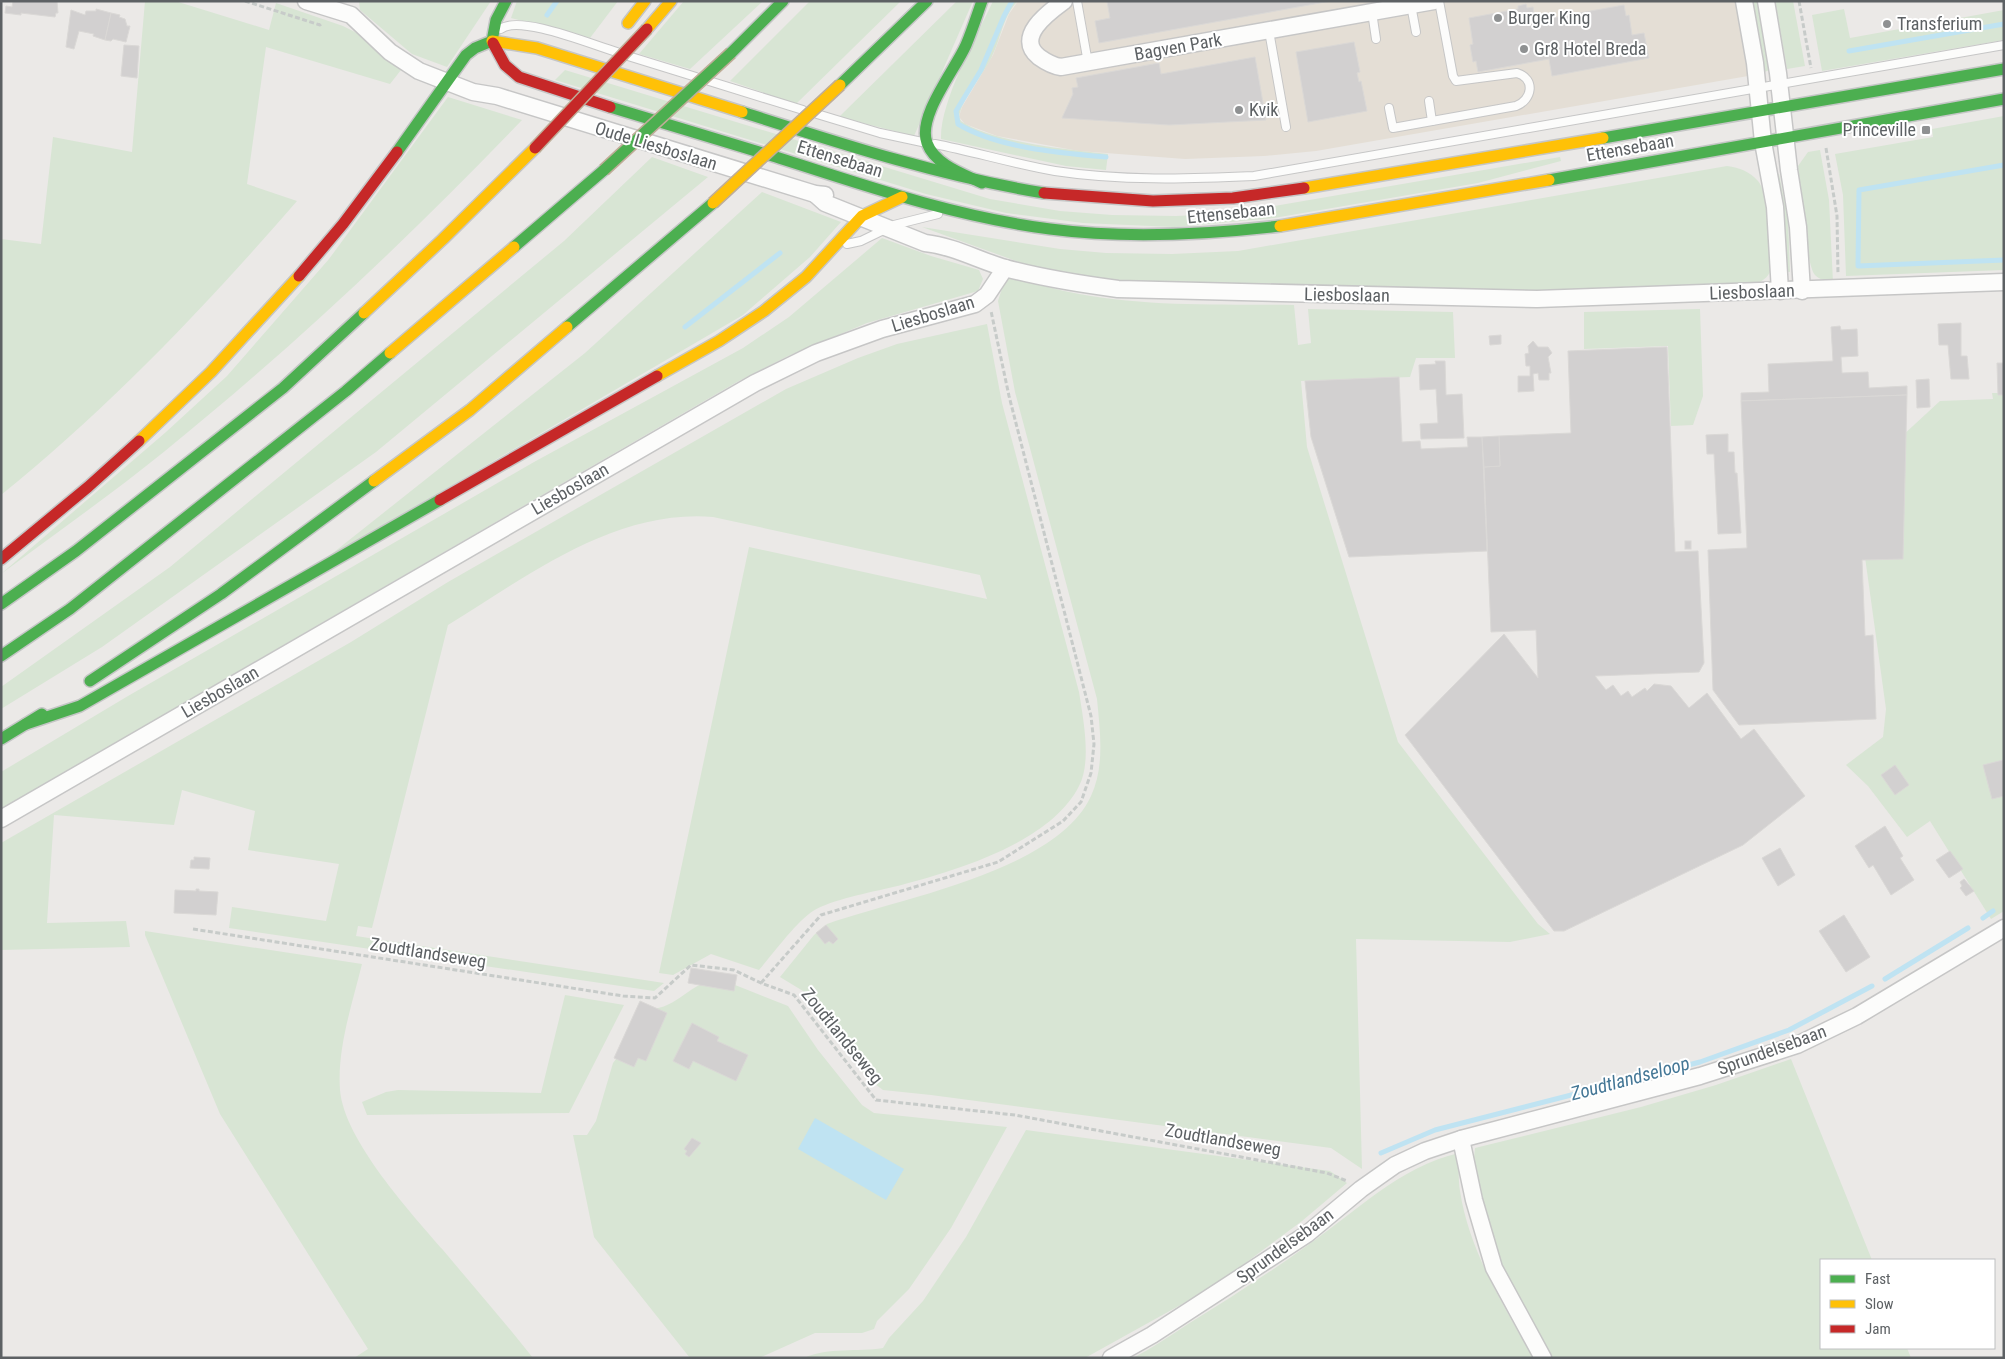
<svg xmlns="http://www.w3.org/2000/svg" width="2005" height="1359" font-family="'Roboto Condensed',sans-serif">
	<style>
		.commercial { fill: #e4ded5 }
		.green { fill: #d8e5d4 }
		.water { fill: #bfe3f2 }
		.lines { fill: none; stroke-linecap: round; stroke-linejoin: round }
		.stream { stroke: #bfe3f2; stroke-width: 5 }
		.building { fill: #d2d0d0; stroke: #dad8d6 }
		.lane-casing { stroke: #c6c6c6; stroke-width: 10 }
		.street-casing { stroke: #c6c6c6; stroke-width: 19 }
		.fast-casing { stroke: #c5c6c6; stroke-width: 14 }
		.slow-casing { stroke: #c5c6c6; stroke-width: 14 }
		.jam-casing { stroke: #c5c6c6; stroke-width: 14 }
		.path { stroke: #c7cbc9; stroke-width: 3; stroke-dasharray: 5 2.5; stroke-linecap: butt }
		.lane { stroke: #fcfcfb; stroke-width: 8 }
		.street { stroke: #fcfcfb; stroke-width: 16 }
		.fast { stroke: #4caf50; stroke-width: 11 }
		.slow { stroke: #ffc107; stroke-width: 11 }
		.jam { stroke: #c62828; stroke-width: 11 }
		.fast-bridge-casing { stroke: #bfad98; stroke-width: 14; stroke-linecap: butt }
		.slow-bridge-casing { stroke: #bfad98; stroke-width: 14; stroke-linecap: butt }
		.jam-bridge-casing { stroke: #bfad98; stroke-width: 14; stroke-linecap: butt }
		.fast-bridge { stroke: #4caf50; stroke-width: 11 }
		.slow-bridge { stroke: #ffc107; stroke-width: 11 }
		.jam-bridge { stroke: #c62828; stroke-width: 11 }
		.poi-dot { fill: #8f9192; stroke: #fff; stroke-width: 2 }
		.labels { text-anchor: middle; stroke-width: 4; stroke-linejoin: round; paint-order: stroke }
		.poi-label { font-size: 18px; fill: #5d6164; stroke: #fff; text-anchor: start }
		.street-label { font-size: 18px; fill: #5d6164; stroke: #fff }
		.water-label { font-size: 19px; font-style: italic; fill: #447796; stroke: #fff }
	</style>
	<rect width="100%" height="100%" fill="#ebe9e7"/>
	<!-- commercial -->
	<polygon class="commercial" points="1018,1 1737,1 1748,76 1316,151 1264,156 1185,159 1079,151 997,136 965,124 959,117 962,107 993,55 1009,14"/>
	<!-- green -->
	<g class="green">
		<path d="M 145,1 L 175,1 L 269,30 L 276,3 L 343,26 L 361,35 L 379,54 L 401,70 L 390,84 L 266,47 L 247,184 L 297,201 C 206,306 110,407 1,495 L 1,239 L 41,244 L 53,137 L 132,152 Z"/>
		<polygon points="359,1 491,1 447,67 412,54 360,10"/>
		<polygon points="517,1 618,1 590,38 511,18"/>
		<polygon points="684,1 763,1 690,69 639,54"/>
		<polygon points="810,1 901,1 796,104 730,81"/>
		<polygon points="957,1 973,1 914,136 839,117"/>
		<path d="M 993,1 L 1018,1 C 1004,14 1001,37 993,54 C 984,75 963,95 959,117 L 961,121 C 991,142 1070,150 1108,154 L 1106,170 L 1066,166 L 941,139 C 940,101 976,38 993,1 Z"/>
		<polygon points="1752,1 1758,1 1770,70 1764,72"/>
		<polygon points="1775,1 1793,1 1805,66 1787,69"/>
		<polygon points="1844,9 1850,38 2004,10 2004,40 1822,71 1812,15"/>
		<polygon points="565,70 990,199 1060,211 1112,215 1176,216 1233,213 1560,157 1561,161 1478,183 1274,218 1174,227 1083,223 1006,213 926,194 555,80"/>
		<path d="M 448,97 L 522,120 C 410,237 291,349 165,451 C 112,494 56,533 1,574 L 166,432 L 227,376 L 329,259 Z"/>
		<polygon points="2004,116 2004,270 1846,276 1843,195 1835,154 1933,137 1932,129"/>
		<path d="M 1820,150 L 1829,200 L 1833,282 C 1826,281 1820,280 1815,275 C 1806,266 1800,184 1798,166 L 1808,152 Z"/>
		<polygon points="652,157 708,177 376,452 102,647 1,709 1,687 170,567 564,241"/>
		<path d="M 1727,166 C 1740,168 1749,171 1758,181 C 1769,193 1776,257 1770,272 C 1766,280 1759,283 1751,285 L 1557,292 L 1211,286 L 1128,281 L 1078,275 L 1027,265 L 922,227 L 1060,249 L 1106,253 L 1172,254 L 1238,251 Z"/>
		<polygon points="1779,174 1788,218 1790,272 1784,271 1775,175"/>
		<polygon points="762,192 841,222 810,257 743,315 324,560 585,353"/>
		<polygon points="882,238 931,256 979,270 983,279 978,291 867,323 788,356 737,382 1,809 1,772 128,696 534,462 743,348 789,317"/>
		<path d="M 1012,277 C 1034,283 1056,290 1079,294 C 1149,307 1222,304 1294,305 L 1298,345 L 1311,343 L 1308,309 L 1453,312 L 1455,358 L 1416,358 L 1410,377 L 1301,381 L 1307,447 L 1398,742 L 1538,924 L 1550,934 L 1510,942 L 1356,939 L 1362,1169 L 1331,1148 L 931,1095 L 883,1090 L 867,1078 L 803,991 L 780,977 L 814,935 L 827,924 C 899,898 1056,872 1091,796 C 1105,766 1100,731 1097,699 L 1015,392 L 998,301 L 1004,282 Z"/>
		<polygon points="1700,309 1703,396 1693,425 1671,426 1668,346 1584,349 1584,312"/>
		<path d="M 987,324 L 1002,403 L 1079,692 C 1083,718 1092,762 1079,786 C 1050,844 951,872 893,887 C 872,892 830,900 813,911 C 797,921 772,955 759,970 L 711,954 L 673,975 L 659,973 L 749,547 L 987,599 L 980,575 L 713,517 C 614,509 528,576 448,625 L 372,928 L 358,926 L 356,936 L 664,983 L 654,991 L 229,928 L 232,907 L 326,921 L 339,864 L 248,850 L 255,811 L 182,790 L 174,825 L 54,815 L 47,923 L 126,921 L 130,947 L 1,950 L 1,843 L 351,642 L 448,582 L 786,389 L 858,358 L 897,344 Z"/>
		<polygon points="1992,393 2004,393 2004,911 1991,919 1930,821 1907,837 1868,786 1846,765 1883,737 1886,709 1865,557 1901,437 1940,401 1993,399"/>
		<path d="M 145,931 L 362,964 C 352,1005 337,1048 340,1090 C 344,1140 411,1213 443,1250 C 473,1286 504,1321 533,1358 L 354,1358 L 368,1349 L 220,1114 L 145,935 Z"/>
		<path d="M 720,979 L 788,1006 L 818,1050 L 862,1105 L 874,1113 L 1007,1127 L 951,1228 L 909,1289 L 877,1321 L 874,1329 L 862,1333 L 815,1333 L 759,1358 L 690,1358 L 594,1237 L 573,1135 L 587,1135 L 596,1121 L 613,1063 L 634,1036 L 648,1009 C 677,1010 690,981 720,979 Z"/>
		<polygon points="565,995 624,1005 569,1113 367,1115 362,1102 386,1092 398,1090 541,1093"/>
		<polygon points="1791,1059 1872,1260 1821,1260 1821,1348 1907,1348 1911,1358 1550,1358 1490,1244 1473,1167 1475,1148 1641,1107 1716,1085"/>
		<path d="M 1026,1130 L 1330,1171 L 1347,1183 L 1302,1221 L 1232,1273 L 1184,1303 L 1085,1358 L 804,1358 C 829,1347 857,1352 883,1348 L 889,1338 L 923,1301 L 966,1237 Z"/>
		<path d="M 1459,1153 C 1459,1165 1458,1179 1460,1191 C 1469,1251 1504,1306 1533,1358 L 1133,1358 C 1152,1348 1170,1336 1188,1324 C 1229,1299 1269,1273 1308,1245 C 1357,1211 1399,1167 1459,1153 Z"/>
	</g>
	<!-- water -->
	<polygon class="water" points="815,1118 904,1169 886,1200 798,1149"/>
	<g class="lines">
		<!-- stream -->
		<g class="stream">
			<path d="M 1012,1 L 1004,16 L 981,70 L 956,111 L 958,124 C 998,148 1060,153 1106,157"/>
			<polyline points="547,15 557,1"/>
			<polyline points="1849,51 2004,24"/>
			<polyline points="2004,165 1859,190 1858,266 2004,260"/>
			<polyline points="685,327 780,253"/>
			<polyline points="1983,918 1993,911"/>
			<polyline points="1885,979 1968,928"/>
			<polyline points="1381,1153 1435,1130 1700,1062 1789,1030 1872,986"/>
		</g>
	</g>
	<!-- building -->
	<g class="building">
		<polygon points="13,1 57,1 58,13 56,13 55,17 21,13 21,15 5,13 6,6 12,7"/>
		<polygon points="1107,1 1331,1 1099,43 1095,21 1110,18"/>
		<polygon points="1526,4 1527,8 1533,7 1535,21 1624,5 1626,16 1629,15 1632,35 1644,33 1649,58 1552,76 1549,59 1478,72 1476,61 1473,62 1470,45 1473,44 1469,18 1518,9 1518,6"/>
		<polygon points="96,9 111,13 105,40 93,36 94,34 79,31 74,49 66,47 71,10 85,15 86,11 96,11"/>
		<polygon points="111,13 120,15 119,17 125,19 127,26 130,26 126,42 113,39 111,41 105,40"/>
		<polygon points="1354,42 1360,72 1357,73 1359,82 1361,81 1367,111 1308,122 1296,52"/>
		<polygon points="124,45 139,46 137,78 121,76"/>
		<polygon points="1255,57 1266,120 1169,125 1062,118 1073,94 1072,88 1078,87 1076,78 1159,63 1161,74"/>
		<polygon points="1961,323 1961,356 1967,356 1969,379 1951,379 1948,345 1939,345 1938,324"/>
		<polygon points="1840,326 1841,330 1857,329 1858,356 1841,357 1842,373 1868,372 1869,388 1907,386 1907,395 1741,401 1741,393 1769,392 1768,364 1833,361 1831,327"/>
		<polygon points="1501,335 1501,344 1490,345 1489,336"/>
		<polygon points="1533,341 1538,347 1548,347 1552,353 1548,357 1551,373 1549,373 1549,380 1539,380 1538,373 1533,374 1534,391 1518,392 1518,376 1530,376 1530,366 1526,366 1525,354 1529,353 1528,346"/>
		<polygon points="1667,347 1675,552 1698,551 1704,663 1699,672 1595,676 1606,690 1613,685 1621,696 1628,691 1632,697 1645,688 1647,691 1654,684 1671,686 1689,708 1707,693 1741,739 1754,729 1805,796 1743,845 1564,931 1554,931 1405,735 1504,634 1538,678 1536,630 1491,632 1484,467 1500,466 1499,436 1571,433 1568,351"/>
		<polygon points="1435,361 1445,361 1446,395 1462,394 1464,438 1421,439 1420,424 1438,423 1436,389 1420,390 1419,365 1436,364"/>
		<polygon points="1997,363 2004,363 2004,395 1998,395"/>
		<polygon points="1399,377 1402,442 1420,441 1421,449 1468,447 1467,437 1482,437 1487,551 1349,557 1311,437 1305,381"/>
		<polygon points="1929,379 1930,407 1917,408 1916,380"/>
		<polygon points="1907,395 1903,559 1862,560 1865,636 1873,635 1876,719 1739,725 1713,690 1708,550 1747,548 1741,401"/>
		<polygon points="1728,434 1728,452 1734,452 1735,473 1737,473 1741,533 1718,534 1714,454 1707,454 1706,435"/>
		<polygon points="1499,436 1500,466 1484,467 1482,437"/>
		<rect x="1685" y="541" width="6" height="8"/>
		<polygon points="2003,760 2004,796 1992,799 1983,765"/>
		<polygon points="1895,765 1909,785 1895,795 1881,775"/>
		<polygon points="1885,826 1903,856 1900,858 1914,880 1891,895 1873,865 1869,868 1855,846"/>
		<polygon points="1780,848 1795,875 1778,886 1762,858"/>
		<polygon points="1950,851 1963,869 1949,878 1936,860"/>
		<polygon points="194,857 210,858 209,869 190,868 191,860 194,860"/>
		<polygon points="1964,879 1974,891 1966,896 1960,888 1962,886 1960,882"/>
		<polygon points="196,889 199,889 199,891 218,892 216,915 174,913 175,890 196,891"/>
		<polygon points="1844,915 1870,957 1846,972 1819,931"/>
		<polygon points="826,925 838,939 833,944 829,941 825,944 816,933"/>
		<polygon points="691,968 737,975 734,991 688,983"/>
		<polygon points="640,1001 667,1013 646,1061 638,1058 634,1067 614,1058"/>
		<polygon points="692,1023 719,1037 717,1041 748,1055 736,1081 693,1061 689,1069 673,1061"/>
		<polygon points="692,1138 701,1143 689,1157 685,1154 687,1151 684,1149"/>
	</g>
	<g class="lines">
		<defs>
			<g id="lane">
				<polyline points="1077,1 1088,63"/>
				<polyline points="1411,5 1416,32"/>
				<polyline points="1372,12 1376,39"/>
				<path d="M 501,29 C 519,14 595,46 617,52"/>
				<polyline points="1269,31 1286,127"/>
				<polyline points="628,56 696,77"/>
				<polyline points="709,81 803,110"/>
				<polyline points="1429,101 1432,121"/>
				<path d="M 1389,108 L 1393,128 L 1516,106 C 1532,100 1536,79 1517,73 L 1456,81 L 1453,76 L 1439,1"/>
				<polyline points="817,114 880,133 922,142"/>
				<path d="M 935,144 C 975,152 1015,164 1055,171 C 1120,181 1189,179 1254,176 L 2004,45"/>
				<polyline points="847,244 861,241 894,225 938,214"/>
			</g>
			<g id="street">
				<polyline points="306,1 351,15 390,52 419,71 473,92 497,96 815,194 825,195"/>
				<path d="M 1064,1 C 1049,12 1014,37 1039,57 C 1046,62 1053,66 1061,67 L 1434,1"/>
				<polyline points="1744,1 1755,63 1763,142 1775,207 1780,291"/>
				<polyline points="1766,1 1778,73 1789,170 1798,227 1802,291"/>
				<path d="M 815,194 L 825,203 L 925,243 C 953,246 978,260 1005,268 C 1042,278 1080,284 1118,289 L 1537,299 L 2004,282"/>
				<polyline points="1,819 755,383 816,353 882,329 975,304 987,295 1005,268"/>
				<polyline points="1461,1139 1474,1200 1494,1268 1543,1358"/>
				<polyline points="1111,1358 1152,1335 1307,1234 1361,1189 1395,1165 1425,1151 1461,1139 1700,1076 1797,1045 1857,1016 2004,928"/>
			</g>
			<g id="fast">
				<path d="M 982,1 C 977,15 972,31 966,45 C 955,70 917,116 927,143 C 935,165 963,174 982,183"/>
				<polyline points="731,53 783,1"/>
				<polyline points="840,85 927,1"/>
				<path d="M 610,107 C 665,124 721,140 776,157 C 866,186 956,217 1050,229 C 1126,239 1203,235 1280,226"/>
				<path d="M 742,112 C 842,144 940,176 1044,193"/>
				<polyline points="1603,138 2004,69"/>
				<polyline points="397,152 466,55 475,48 492,41 496,20 506,1"/>
				<polyline points="1549,180 2004,99"/>
				<polyline points="514,247 604,170"/>
				<polyline points="567,327 713,203"/>
				<polyline points="1,604 76,551 283,388 364,313"/>
				<polyline points="1,656 70,609 346,391 390,353"/>
				<polyline points="90,681 221,594 374,481"/>
				<polyline points="26,724 80,706 440,500"/>
				<polyline points="1,739 42,714"/>
			</g>
			<g id="slow">
				<polyline points="628,23 645,1"/>
				<polyline points="647,29 671,1"/>
				<polyline points="493,43 492,41 537,48 742,112"/>
				<polyline points="1304,188 1603,138"/>
				<polyline points="1280,226 1549,180"/>
				<polyline points="364,313 443,239 535,148"/>
				<polyline points="390,353 514,247"/>
				<polyline points="657,376 719,341 764,311 806,277 862,216 902,197"/>
				<polyline points="139,441 211,372 299,276"/>
				<polyline points="374,481 470,410 567,327"/>
			</g>
			<g id="jam">
				<polyline points="493,43 505,65 519,77 610,107"/>
				<polyline points="1044,193 1153,201 1233,198 1304,188"/>
				<polyline points="299,276 343,224 397,152"/>
				<polyline points="440,500 657,376"/>
				<polyline points="1,559 88,487 139,441"/>
			</g>
		</defs>
		<!-- lane casing -->
		<use href="#lane" class="lane-casing"/>
		<!-- street casing -->
		<use href="#street" class="street-casing"/>
		<!-- fast casing -->
		<use href="#fast" class="fast-casing"/>
		<!-- slow casing -->
		<use href="#slow" class="slow-casing"/>
		<!-- jam casing -->
		<use href="#jam" class="jam-casing"/>
		<!-- path -->
		<g class="path">
			<polyline points="245,1 320,25 322,23"/>
			<polyline points="1799,1 1811,68"/>
			<polyline points="1826,148 1837,216 1838,274"/>
			<polyline points="193,929 623,996 655,998 691,965 734,970 761,983 794,995 876,1100 1015,1115 1327,1173 1347,1181"/>
			<polyline points="761,983 821,915 998,862 1063,821 1081,802 1091,773 1094,744 1091,716 1009,396 991,311"/>
		</g>
		<!-- lane -->
		<use href="#lane" class="lane"/>
		<!-- street -->
		<use href="#street" class="street"/>
		<!-- fast -->
		<use href="#fast" class="fast"/>
		<!-- slow -->
		<use href="#slow" class="slow"/>
		<!-- jam -->
		<use href="#jam" class="jam"/>
		<defs>
			<polyline id="fast-bridge" points="604,170 731,53"/>
			<polyline id="slow-bridge" points="713,203 840,85"/>
			<polyline id="jam-bridge" points="535,148 647,29"/>
		</defs>
		<!-- fast-bridge casing -->
		<use href="#fast-bridge" class="fast-bridge-casing"/>
		<!-- slow-bridge casing -->
		<use href="#slow-bridge" class="slow-bridge-casing"/>
		<!-- jam-bridge casing -->
		<use href="#jam-bridge" class="jam-bridge-casing"/>
		<!-- fast-bridge -->
		<use href="#fast-bridge" class="fast-bridge"/>
		<!-- slow-bridge -->
		<use href="#slow-bridge" class="slow-bridge"/>
		<!-- jam-bridge -->
		<use href="#jam-bridge" class="jam-bridge"/>
	</g>
	<!-- markers -->
	<g class="poi-dot">
		<circle cx="1498" cy="18" r="5"/>
		<circle cx="1887" cy="24" r="5"/>
		<circle cx="1524" cy="49" r="5"/>
		<circle cx="1239" cy="110" r="5"/>
		<rect x="1921" y="125" width="10" height="10" rx="2.5"/>
	</g>
	<g class="labels">
		<!-- poi labels -->
		<g class="poi-label">
			<text x="1508" y="24">Burger King</text>
			<text x="1897" y="30">Transferium</text>
			<text x="1534" y="55">Gr8 Hotel Breda</text>
			<text x="1249" y="116">Kvik</text>
			<text x="1916" y="136" text-anchor="end">Princeville</text>
		</g>
		<!-- street labels -->
		<g class="street-label">
			<text transform="translate(1178 47) rotate(-10)" y="6">Bagven Park</text>
			<text transform="translate(656 146) rotate(17)" y="6">Oude Liesboslaan</text>
			<text transform="translate(1630 148) rotate(-10)" y="6">Ettensebaan</text>
			<text transform="translate(840 159) rotate(17)" y="6">Ettensebaan</text>
			<text transform="translate(1231 213) rotate(-6)" y="6">Ettensebaan</text>
			<text transform="translate(1752 292) rotate(-2)" y="6">Liesboslaan</text>
			<text transform="translate(1347 295) rotate(1)" y="6">Liesboslaan</text>
			<text transform="translate(933 314) rotate(-17)" y="6">Liesboslaan</text>
			<text transform="translate(570 489) rotate(-30)" y="6">Liesboslaan</text>
			<text transform="translate(220 692) rotate(-30)" y="6">Liesboslaan</text>
			<text transform="translate(428 953) rotate(9)" y="6">Zoudtlandseweg</text>
			<text transform="translate(842 1036) rotate(51)" y="6">Zoudtlandseweg</text>
			<text transform="translate(1772 1050) rotate(-20)" y="6">Sprundelsebaan</text>
			<text transform="translate(1223 1140) rotate(10)" y="6">Zoudtlandseweg</text>
			<text transform="translate(1285 1246) rotate(-36)" y="6">Sprundelsebaan</text>
		</g>
		<!-- water labels -->
		<g class="water-label">
			<text transform="translate(1630 1078) rotate(-15)" y="7">Zoudtlandseloop</text>
		</g>
	</g>
	<!-- border -->
	<rect width="2005" height="1359" fill="none" stroke="#5d6164" stroke-width="5"/>
	<!-- legend -->
	<rect x="1820" y="1259" width="175" height="90" fill="#ffffff" stroke="#bec0c1"/>
	<rect x="1830" y="1275" width="25" height="8" fill="#4caf50" stroke="#bec0c1"/>
	<text x="1865" y="1284" font-size="15" fill="#5d6164">Fast</text>
	<rect x="1830" y="1300" width="25" height="8" fill="#ffc107" stroke="#bec0c1"/>
	<text x="1865" y="1309" font-size="15" fill="#5d6164">Slow</text>
	<rect x="1830" y="1325" width="25" height="8" fill="#c62828" stroke="#bec0c1"/>
	<text x="1865" y="1334" font-size="15" fill="#5d6164">Jam</text>
</svg>
